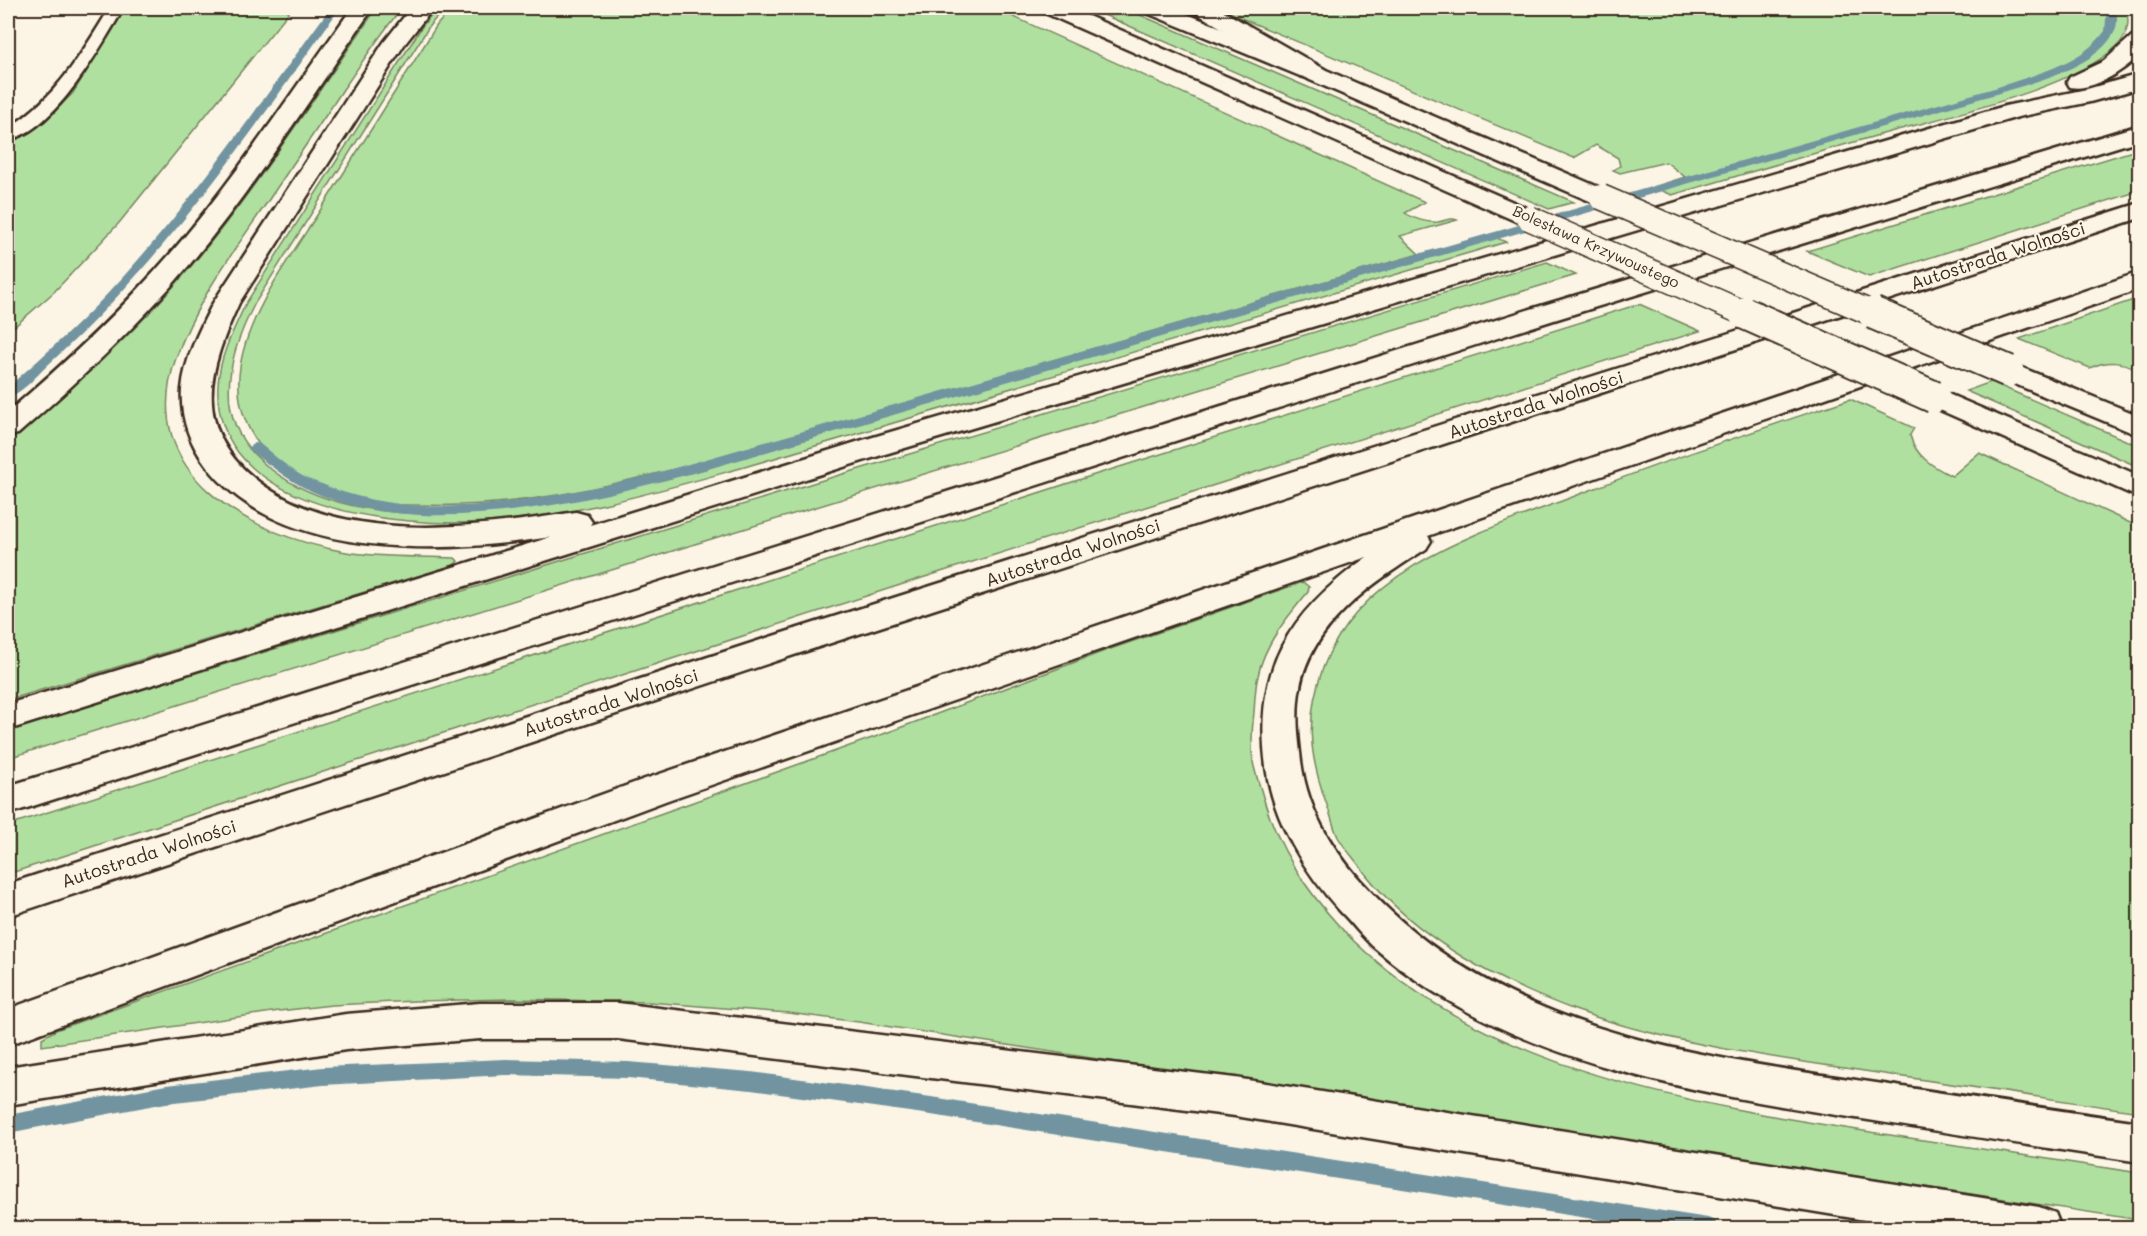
<svg xmlns="http://www.w3.org/2000/svg" width="2147" height="1236" font-family="Mali,sans-serif">
	<style>
		.green { fill: #b0e0a0; stroke: #76855f; stroke-width: 1.5 }
		.lines { fill: none; stroke-linecap: round; stroke-linejoin: round }
		.stream { fill: #7194a0; fill-rule: evenodd }
		.lane-casing { stroke: #3b2a1e; stroke-width: 5 }
		.secondary-casing { stroke: #3b2a1e; stroke-width: 5 }
		.highway-casing { stroke: #3b2a1e; stroke-width: 5 }
		.lane { fill: #fcf5e5; fill-rule: evenodd }
		.secondary { fill: #fcf5e5; fill-rule: evenodd }
		.highway { fill: #fcf5e5; fill-rule: evenodd }
		.highway-bridge-far1-casing { stroke: #3b2a1e; stroke-width: 27; stroke-linecap: butt }
		.highway-bridge-casing { stroke: #3b2a1e; stroke-width: 35; stroke-linecap: butt }
		.highway-bridge-far1 { stroke: #fcf5e5; stroke-width: 24 }
		.highway-bridge { stroke: #fcf5e5; stroke-width: 31 }
		.labels { text-anchor: middle; stroke-width: 4.5; stroke-linejoin: round; paint-order: stroke }
		.far-street-label { font-size: 15px; fill: #3b2a1e; stroke: #fcf5e5 }
		.street-label { font-size: 18px; fill: #3b2a1e; stroke: #fcf5e5 }
	</style>
	<rect width="100%" height="100%" fill="#fcf5e5"/>
	<filter id="ink" filterUnits="userSpaceOnUse"><feTurbulence type="fractalNoise" baseFrequency=".0167" numOctaves="2"/><feDisplacementMap in="SourceGraphic" scale="12" xChannelSelector="R" yChannelSelector="G"/><feConvolveMatrix kernelMatrix="1 2 1 2 8 2 1 2 1" color-interpolation-filters="sRGB"/></filter>
	<g filter="url(#ink)">
		<!-- green -->
		<g class="green">
			<polygon points="125,8 292,8 119,223 54,292 8,332 8,142 51,115 73,93"/>
			<path d="M 377,8 L 402,8 C 381,33 363,61 344,88 C 319,126 293,164 268,201 C 234,251 196,301 176,358 C 135,474 249,535 346,552 C 382,558 418,556 455,558 L 458,561 L 454,565 L 8,700 L 8,443 C 70,392 129,338 182,277 C 254,193 313,98 377,8 Z"/>
			<path d="M 437,8 L 445,8 L 430,25 L 255,303 C 230,351 212,411 255,455 C 356,558 579,501 701,470 L 1495,237 L 1506,242 L 741,468 C 658,491 574,516 488,522 C 398,528 211,511 218,384 C 220,355 234,329 246,303 L 423,25 Z"/>
			<path d="M 452,8 L 994,8 L 1425,202 L 1405,213 C 1414,219 1427,223 1438,222 C 1446,221 1450,217 1457,220 L 1400,236 L 1419,254 L 698,463 C 606,487 515,509 420,505 C 399,505 378,505 359,500 C 332,493 309,482 286,468 C 250,446 234,408 240,367 C 248,312 292,255 321,209 C 360,148 398,86 437,25 Z"/>
			<polygon points="1088,8 1124,8 1574,202 1549,209"/>
			<path d="M 1222,8 L 2126,8 C 2130,21 2128,35 2118,45 C 2075,88 1951,115 1890,132 C 1817,152 1745,174 1672,195 L 1653,187 L 1685,177 L 1666,162 L 1620,173 L 1613,170 L 1620,166 L 1618,158 L 1596,145 L 1574,158 L 1241,18 Z"/>
			<polygon points="2139,149 2139,191 1869,277 1807,251"/>
			<polygon points="1547,262 1576,275 695,544 8,758 8,731 813,483"/>
			<path d="M 2139,298 L 2139,370 C 2122,361 2107,360 2090,368 L 2019,339 Z"/>
			<polygon points="1639,304 1700,331 925,577 8,874 8,825 1094,475"/>
			<polygon points="1991,382 2139,446 2139,467 1966,391"/>
			<path d="M 1850,399 L 1914,428 L 1910,435 C 1915,456 1933,467 1952,476 L 1979,453 L 2139,527 L 2139,1112 C 2043,1097 1947,1083 1851,1069 C 1758,1055 1664,1042 1575,1010 C 1493,980 1410,936 1358,864 C 1351,855 1343,846 1338,837 C 1333,827 1331,815 1327,805 C 1309,756 1305,718 1323,668 C 1360,567 1484,531 1575,496 C 1666,460 1758,430 1850,399 Z"/>
			<path d="M 1303,582 L 1309,587 L 1308,592 C 1288,616 1264,644 1258,676 C 1255,687 1255,700 1254,712 C 1252,728 1251,746 1253,762 C 1255,773 1260,786 1263,797 C 1278,848 1305,889 1341,928 C 1478,1073 1702,1106 1890,1135 C 1973,1147 2056,1160 2139,1173 L 2139,1220 L 859,1022 L 788,1013 L 649,1002 L 511,999 L 415,1001 L 332,1005 L 279,1011 L 42,1046 L 42,1038 L 56,1030 L 886,733 L 1102,652 Z"/>
		</g>
		<g class="lines">
			<!-- stream -->
			<g class="stream">
				<path d="M 330,8 L 340,8 C 251,133 164,260 50,363 C 39,373 22,394 8,397 L 8,387 C 48,352 87,317 123,277 C 199,193 263,99 330,8 Z"/>
				<path d="M 2107,8 L 2116,8 C 2117,15 2118,24 2115,31 C 2098,66 2040,80 2006,91 L 704,470 C 582,503 386,553 276,470 C 267,463 255,456 248,447 L 255,443 L 260,444 C 274,455 288,468 304,477 C 311,481 321,483 329,487 C 430,526 546,498 647,476 L 1998,87 C 2036,74 2081,64 2105,31 Z"/>
				<polygon points="505,1059 628,1062 751,1072 931,1097 1708,1218 1715,1221 1718,1228 1650,1228 931,1115 751,1090 628,1078 505,1075 323,1085 166,1103 8,1133 8,1115 166,1085 323,1067"/>
			</g>
			<defs>
				<path id="lane" d="M 110,8 L 124,8 C 100,47 56,130 8,140 L 8,128 C 56,99 81,54 110,8 Z"/>
				<polygon id="secondary" points="1144,8 1172,8 1316,66 1319,71 1316,76 1308,78 1300,76 1147,13"/>
				<g id="highway">
					<path d="M 352,8 L 373,8 C 313,94 257,183 190,264 C 138,326 79,381 18,434 L 8,436 L 8,412 C 65,363 121,311 171,253 C 237,176 293,90 352,8 Z"/>
					<path d="M 411,8 L 433,8 L 404,45 L 239,303 C 209,368 191,427 255,479 C 339,546 477,528 576,512 L 587,515 L 592,522 L 590,525 L 863,440 L 2005,106 L 2087,89 L 2140,74 L 2140,88 L 2090,102 L 2018,117 L 885,454 L 8,730 L 8,704 L 551,537 C 445,554 278,561 206,465 C 189,443 180,416 182,389 C 185,358 199,330 213,303 L 384,42 Z"/>
					<polygon points="1042,8 1070,8 1538,213 1542,218 1538,223 1529,226 1520,223 1045,13"/>
					<polygon points="1193,8 1218,8 1326,70 1610,192 1613,197 1610,202 1601,204 1592,202 1310,80 1196,13"/>
					<path d="M 2140,35 L 2140,55 C 2124,70 2093,92 2070,87 L 2067,82 L 2070,77 L 2104,61 L 2132,36 Z"/>
					<polygon points="2140,125 2140,140 1554,320 8,814 8,786 1534,308"/>
					<polygon points="2140,203 2140,218 794,655 8,916 8,884 770,637"/>
					<path d="M 2140,272 L 2140,289 L 1428,536 L 1431,541 L 1426,549 C 1375,581 1312,623 1300,687 C 1295,711 1298,737 1301,761 C 1308,815 1337,857 1374,895 C 1503,1029 1687,1055 1863,1081 C 1955,1095 2047,1109 2140,1122 L 2140,1162 C 2047,1148 1955,1134 1862,1119 C 1696,1093 1507,1063 1376,949 C 1363,938 1353,924 1341,912 C 1305,873 1273,821 1266,767 C 1253,669 1288,613 1367,557 L 668,800 L 8,1045 L 8,1009 L 642,780 Z"/>
					<polygon points="2008,362 2140,416 2140,436 1998,377 1994,371 1998,365"/>
					<polygon points="1934,388 2140,476 2140,498 1924,403 1920,397 1924,391"/>
					<polygon points="480,1003 618,1003 1235,1078 2039,1207 2055,1213 2061,1228 1913,1228 1235,1116 618,1039 480,1039 346,1050 8,1105 8,1067 346,1014"/>
				</g>
			</defs>
			<!-- lane casing -->
			<use href="#lane" class="lane-casing"/>
			<!-- secondary casing -->
			<use href="#secondary" class="secondary-casing"/>
			<!-- highway casing -->
			<use href="#highway" class="highway-casing"/>
			<!-- lane -->
			<use href="#lane" class="lane"/>
			<!-- secondary -->
			<use href="#secondary" class="secondary"/>
			<!-- highway -->
			<use href="#highway" class="highway"/>
			<defs>
				<g id="highway-bridge-far1">
					<polyline points="1601,197 1876,315"/>
					<polyline points="1529,218 1748,315"/>
				</g>
				<g id="highway-bridge">
					<polyline points="1744,313 1934,397"/>
					<polyline points="1873,313 2008,371"/>
				</g>
			</defs>
			<!-- highway-bridge-far1 casing -->
			<use href="#highway-bridge-far1" class="highway-bridge-far1-casing"/>
			<!-- highway-bridge casing -->
			<use href="#highway-bridge" class="highway-bridge-casing"/>
			<!-- highway-bridge-far1 -->
			<use href="#highway-bridge-far1" class="highway-bridge-far1"/>
			<!-- highway-bridge -->
			<use href="#highway-bridge" class="highway-bridge"/>
		</g>
	</g>
	<g class="labels">
		<!-- far-street labels -->
		<g class="far-street-label">
			<text transform="translate(1596 247) rotate(24)" y="5">Bolesława Krzywoustego</text>
		</g>
		<!-- street labels -->
		<g class="street-label">
			<text transform="translate(1998 256) rotate(-18)" y="6">Autostrada Wolności</text>
			<text transform="translate(1536 405) rotate(-18)" y="6">Autostrada Wolności</text>
			<text transform="translate(1073 553) rotate(-18)" y="6">Autostrada Wolności</text>
			<text transform="translate(611 703) rotate(-18)" y="6">Autostrada Wolności</text>
			<text transform="translate(149 854) rotate(-18)" y="6">Autostrada Wolności</text>
		</g>
	</g>
	<!-- margin -->
	<rect width="2147" height="1236" fill="none" stroke="#fcf5e5" stroke-width="30"/>
	<rect x="15" y="15" width="2117" height="1206" fill="none" stroke="#3b2a1e" stroke-width="2" filter="url(#ink)"/>
</svg>
